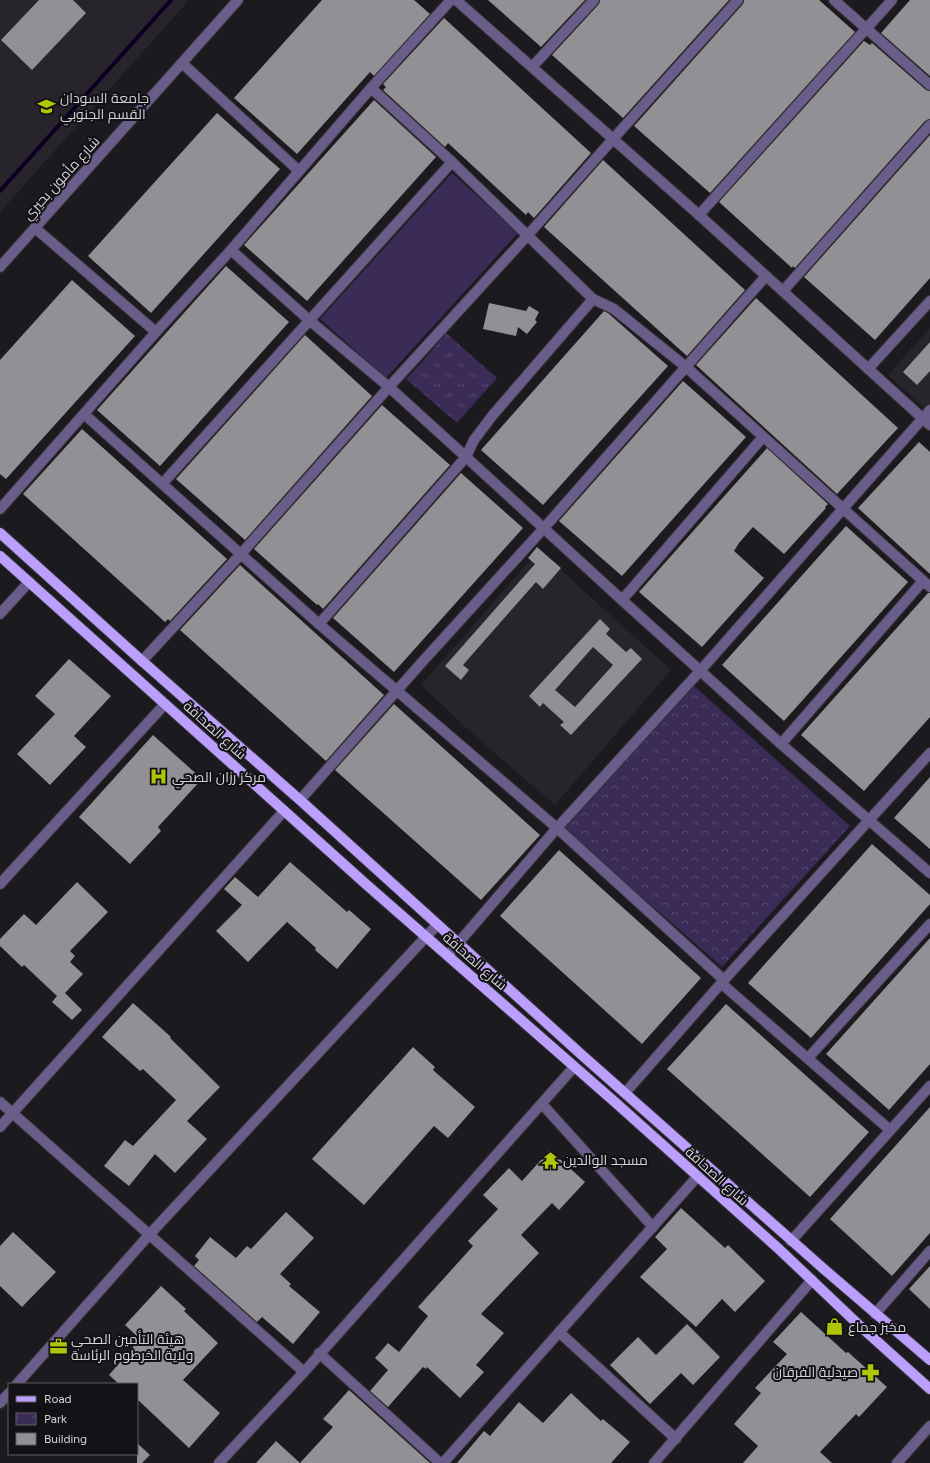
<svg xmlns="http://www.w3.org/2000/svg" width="930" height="1463" font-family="Figtree,Cairo,sans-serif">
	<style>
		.built { fill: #27242c }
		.grass { fill: url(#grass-tufts) }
		.park { fill: url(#park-crowns) }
		.garden { fill: #3a2b57 }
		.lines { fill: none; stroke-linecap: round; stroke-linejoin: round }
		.stream { stroke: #0c0022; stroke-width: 4 }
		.building { fill: #919095; fill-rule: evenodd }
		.minor-casing { stroke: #353438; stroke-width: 12 }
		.major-casing { stroke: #353438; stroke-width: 12 }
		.minor { stroke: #6a5d8a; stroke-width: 10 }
		.major { stroke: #bc9ffd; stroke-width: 10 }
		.labels { text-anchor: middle; stroke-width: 4; stroke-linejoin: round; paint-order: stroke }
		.poi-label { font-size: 14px; fill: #d4d3d6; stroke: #121115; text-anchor: start }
		.street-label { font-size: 14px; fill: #d4d3d6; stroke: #121115 }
	</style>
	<defs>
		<pattern id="grass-tufts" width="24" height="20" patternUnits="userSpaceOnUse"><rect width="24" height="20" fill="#3a2b57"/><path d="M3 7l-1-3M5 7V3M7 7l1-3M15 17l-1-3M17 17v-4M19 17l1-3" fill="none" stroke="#56496e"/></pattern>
		<pattern id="park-crowns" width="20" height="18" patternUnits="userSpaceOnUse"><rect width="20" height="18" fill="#3a2b57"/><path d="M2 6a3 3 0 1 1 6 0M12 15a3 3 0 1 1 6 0" fill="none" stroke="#56496e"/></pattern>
	</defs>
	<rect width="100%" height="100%" fill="#1b1a1e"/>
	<!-- built -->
	<g class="built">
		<polygon points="0,0 189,0 0,212"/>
		<polygon points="930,328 930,413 888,375"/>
		<polygon points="539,550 671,670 555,805 477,738 421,685"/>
	</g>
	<!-- grass -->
	<polygon class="grass" points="446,333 497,378 457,423 406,379 424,360"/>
	<!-- park -->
	<polygon class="park" points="693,685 850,826 722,967 564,829"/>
	<!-- garden -->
	<polygon class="garden" points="452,173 518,233 386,378 320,319"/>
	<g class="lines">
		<!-- stream -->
		<polyline class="stream" points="0,191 171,0"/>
	</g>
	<!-- building -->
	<g class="building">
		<polygon points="39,0 73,0 86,13 32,70 1,40"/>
		<polygon points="322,0 414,0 430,14 374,76 370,72 297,154 234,98"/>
		<polygon points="488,0 585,0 541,47"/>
		<polygon points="600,0 729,0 623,118 552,55 599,4"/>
		<polygon points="744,0 819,0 855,32 710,193 634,126 743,4"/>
		<polygon points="910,0 930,0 930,76 881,33"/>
		<polygon points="444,18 591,153 534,218 528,212 526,215 448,143 445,147 383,90 386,87 383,84"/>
		<polygon points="864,41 870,45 872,43 926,90 930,91 930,119 925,121 795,268 793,266 792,268 719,202"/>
		<polygon points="374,100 436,157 307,301 244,245"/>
		<polygon points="217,113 280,169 151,313 88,256"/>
		<polygon points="930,135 930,278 875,340 804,277"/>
		<polygon points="603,160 745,290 687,356 544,227"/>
		<polygon points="226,266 289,322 160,466 97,410"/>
		<polygon points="72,280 135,336 6,479 0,474 0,360"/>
		<polygon points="756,298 898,428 837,494 696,365"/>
		<polygon points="489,303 526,311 529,306 539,312 535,320 537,322 527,334 518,327 516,336 483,329"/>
		<polygon points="604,311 608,313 668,366 543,505 481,450"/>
		<polygon points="305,335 372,396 245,540 176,479"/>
		<polygon points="930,342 930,371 917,385 903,372"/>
		<polygon points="683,381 746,437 622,576 559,521"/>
		<polygon points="382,405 450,465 323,609 318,604 317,605 254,549"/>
		<polygon points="82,429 227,559 170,621 168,619 165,622 23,494"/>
		<polygon points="919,442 930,452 930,574 858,508"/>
		<polygon points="767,448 828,504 825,507 826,508 784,554 753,527 739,543 734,551 764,578 702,647 639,592"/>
		<polygon points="461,473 523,528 394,672 333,618"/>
		<polygon points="846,526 908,582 784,721 722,665"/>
		<polygon points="537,547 561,568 543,589 536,582 463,665 469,670 461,680 445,666 535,564 528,558"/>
		<polygon points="240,565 384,695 326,761 180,630"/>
		<polygon points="928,593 930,593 930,717 864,791 801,735"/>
		<path d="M 600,619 L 610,629 L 606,634 L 626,652 L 631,648 L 642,659 L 571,735 L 560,725 L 564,722 L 543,703 L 540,707 L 529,696 ZM 593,647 L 613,665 L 575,707 L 555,690 Z"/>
		<polygon points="69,659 111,696 74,736 86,747 50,785 17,754 55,714 35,696"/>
		<polygon points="394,704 540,835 481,900 335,770"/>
		<polygon points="153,735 202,779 158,827 161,831 130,864 79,817"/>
		<polygon points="930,777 930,849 894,818"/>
		<polygon points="872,844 930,895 930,904 811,1038 748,983"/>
		<polygon points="559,850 701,978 642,1044 500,916"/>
		<polygon points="290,862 347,912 349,910 371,929 337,969 315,950 316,948 287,922 248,962 216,931 242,905 224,889 235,877 258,897"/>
		<polygon points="77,882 108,912 70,951 75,956 70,962 83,974 65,993 82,1010 72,1020 52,1002 57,996 24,965 22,967 0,946 0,939 24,914 36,925"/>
		<polygon points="930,938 930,1064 889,1110 826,1054"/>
		<polygon points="133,1003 171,1037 170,1038 220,1087 187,1121 207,1139 175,1173 155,1154 129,1186 104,1166 125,1140 133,1146 176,1100 143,1069 140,1071 102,1037"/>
		<polygon points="726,1004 869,1132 810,1197 667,1069"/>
		<polygon points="413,1047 435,1067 433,1070 475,1107 448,1138 434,1126 364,1205 312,1159"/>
		<polygon points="930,1107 930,1233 892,1276 830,1219"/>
		<polygon points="550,1150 585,1182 559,1210 552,1203 521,1235 539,1253 481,1314 504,1333 476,1365 484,1372 460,1398 427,1367 426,1369 423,1367 388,1407 370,1391 388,1370 375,1358 388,1343 399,1352 428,1316 418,1307 473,1246 468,1241 498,1209 483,1195 509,1168 522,1181"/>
		<polygon points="681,1208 725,1248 728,1245 765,1281 735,1312 722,1299 696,1327 640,1277 667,1249 655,1237"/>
		<polygon points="286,1212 314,1238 280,1274 291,1284 289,1286 320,1312 293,1344 262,1317 257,1322 194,1266 199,1260 195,1256 210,1237 236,1258 247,1246 251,1249"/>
		<polygon points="13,1232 56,1272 22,1307 0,1286 0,1246"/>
		<polygon points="930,1266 930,1309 909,1289"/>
		<polygon points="161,1286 186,1309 184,1311 218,1343 183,1380 220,1413 189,1448 137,1399 137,1384 119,1384 109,1375 140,1339 125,1325"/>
		<polygon points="801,1312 846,1353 848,1352 887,1387 859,1417 856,1414 820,1452 832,1463 743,1463 758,1446 734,1424 761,1393 755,1388 787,1354 773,1342"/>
		<polygon points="687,1324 720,1357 693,1385 681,1373 650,1404 610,1365 638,1337 656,1355"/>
		<polygon points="349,1390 430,1463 256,1463 276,1441 300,1463 333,1427 323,1419"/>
		<polygon points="571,1393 601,1421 603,1419 630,1442 611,1463 457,1463 484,1431 490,1436 519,1402 543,1423"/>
		<polygon points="137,1443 150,1455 142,1463 137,1463"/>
	</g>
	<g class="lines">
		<defs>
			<g id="minor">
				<polyline points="456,0 699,215 930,425"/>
				<polyline points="834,0 930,85"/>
				<polyline points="182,63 299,171"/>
				<polyline points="532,67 594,0"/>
				<polyline points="371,88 452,162 593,299 614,309 686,367 930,587"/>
				<polyline points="699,215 892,0"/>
				<polyline points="35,228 156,332"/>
				<polyline points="231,250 309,320 389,387 466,457 622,600 781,744 930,873"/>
				<polyline points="0,267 238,0"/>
				<polyline points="783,291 930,125"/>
				<polyline points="868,369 930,301"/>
				<polyline points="84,414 319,624 557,828 724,980"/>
				<polyline points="163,483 452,162"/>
				<polyline points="0,509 156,332 231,250 371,88 451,0"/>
				<polyline points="622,600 763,437"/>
				<polyline points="0,614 29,582"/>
				<polyline points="319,624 466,457 474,440 492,416 593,299"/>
				<polyline points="142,661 241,554 389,387 527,236 613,139 738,0"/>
				<polyline points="781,744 923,581"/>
				<polyline points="300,800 423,661 544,528 766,276"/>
				<polyline points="0,884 165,704"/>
				<polyline points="448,955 557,828 700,671 930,410"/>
				<polyline points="722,984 890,1130"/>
				<polyline points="808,1058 930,924"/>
				<polyline points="625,1093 724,980 930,753"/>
				<polyline points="0,1102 304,1372"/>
				<polyline points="542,1104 653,1227"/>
				<polyline points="0,1127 284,811"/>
				<polyline points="791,1241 930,1086"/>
				<polyline points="875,1314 930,1251"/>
				<polyline points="559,1332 676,1439"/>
				<polyline points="319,1353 440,1463"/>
				<polyline points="17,1384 149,1235 437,925"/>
				<polyline points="0,1403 9,1393"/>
				<polyline points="219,1463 304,1372 574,1067"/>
				<polyline points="443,1463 697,1177"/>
				<polyline points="654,1463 812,1280"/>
				<polyline points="897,1463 930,1426"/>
			</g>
			<g id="major">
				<polyline points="0,533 142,661 300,800 583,1056 825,1270 930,1360"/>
				<polyline points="0,556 368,886 616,1103 780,1250 860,1326 930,1389"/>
			</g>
		</defs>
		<!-- minor casing -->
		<use href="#minor" class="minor-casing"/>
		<!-- major casing -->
		<use href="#major" class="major-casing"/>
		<!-- minor -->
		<use href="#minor" class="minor"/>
		<!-- major -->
		<use href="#major" class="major"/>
	</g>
	<!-- icons -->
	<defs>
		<symbol id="university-bare" viewBox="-9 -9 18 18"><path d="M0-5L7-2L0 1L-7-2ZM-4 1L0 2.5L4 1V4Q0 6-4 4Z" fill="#afc505" stroke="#121115" stroke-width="2.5" paint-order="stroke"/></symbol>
		<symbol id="hospital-bare" viewBox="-9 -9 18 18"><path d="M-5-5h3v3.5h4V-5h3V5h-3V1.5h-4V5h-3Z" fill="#afc505" stroke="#121115" stroke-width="2.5" paint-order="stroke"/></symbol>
		<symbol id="temple-bare" viewBox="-9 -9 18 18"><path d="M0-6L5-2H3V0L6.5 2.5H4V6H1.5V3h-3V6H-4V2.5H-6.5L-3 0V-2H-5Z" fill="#afc505" stroke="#121115" stroke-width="2.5" paint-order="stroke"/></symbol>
		<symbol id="shop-bare" viewBox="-9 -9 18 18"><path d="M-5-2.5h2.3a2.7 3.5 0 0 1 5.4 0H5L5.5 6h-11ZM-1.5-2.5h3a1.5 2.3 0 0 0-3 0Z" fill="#afc505" stroke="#121115" stroke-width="2.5" paint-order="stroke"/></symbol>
		<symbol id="office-bare" viewBox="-9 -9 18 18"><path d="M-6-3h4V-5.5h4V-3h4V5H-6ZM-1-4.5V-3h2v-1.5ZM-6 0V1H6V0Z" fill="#afc505" stroke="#121115" stroke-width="2.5" paint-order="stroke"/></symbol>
		<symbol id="pharmacy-bare" viewBox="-9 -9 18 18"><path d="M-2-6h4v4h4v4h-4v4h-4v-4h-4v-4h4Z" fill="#afc505" stroke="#121115" stroke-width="2.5" paint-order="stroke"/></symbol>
	</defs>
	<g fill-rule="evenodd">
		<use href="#university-bare" x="34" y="94" width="25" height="25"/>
		<use href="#hospital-bare" x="146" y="764" width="25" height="25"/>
		<use href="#temple-bare" x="538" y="1148" width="25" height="25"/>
		<use href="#shop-bare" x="822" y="1314" width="25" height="25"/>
		<use href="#office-bare" x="46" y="1334" width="25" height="25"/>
		<use href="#pharmacy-bare" x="858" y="1360" width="25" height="25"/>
	</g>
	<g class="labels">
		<!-- poi labels -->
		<g class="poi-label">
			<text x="60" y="103">جامعة السودان<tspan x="60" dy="16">القسم الجنوبي</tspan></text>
			<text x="172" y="782">مركز رزان الصحي</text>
			<text x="563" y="1165">مسجد الوالدين</text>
			<text x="848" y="1332">مخبز جماع</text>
			<text x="71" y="1344">هيئة التأمين الصحي<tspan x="71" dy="16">ولاية الخرطوم الرئاسة</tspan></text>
			<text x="858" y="1377" text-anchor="end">صيدلية الفرقان</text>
		</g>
		<!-- street labels -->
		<g class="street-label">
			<text transform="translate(61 178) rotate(-48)" y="5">شارع مأمون بحيري</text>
			<text transform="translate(215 730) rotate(42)" y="5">شارع الصحافة</text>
			<text transform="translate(475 961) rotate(41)" y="5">شارع الصحافة</text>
			<text transform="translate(717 1176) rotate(42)" y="5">شارع الصحافة</text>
		</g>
	</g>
	<!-- legend -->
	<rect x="8" y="1383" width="130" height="72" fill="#121115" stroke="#605f62"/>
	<rect x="16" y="1396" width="20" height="6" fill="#bc9ffd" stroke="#605f62"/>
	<text x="44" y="1403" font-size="12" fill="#d4d3d6">Road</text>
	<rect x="16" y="1413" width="20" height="12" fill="url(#park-crowns)" stroke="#605f62"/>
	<text x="44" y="1423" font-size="12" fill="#d4d3d6">Park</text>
	<rect x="16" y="1433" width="20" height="12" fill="#919095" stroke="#605f62"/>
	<text x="44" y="1443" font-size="12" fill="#d4d3d6">Building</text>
</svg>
